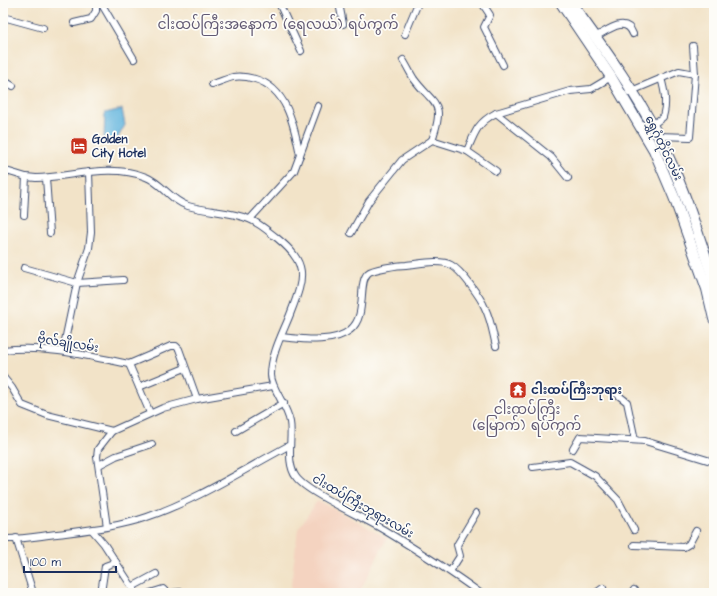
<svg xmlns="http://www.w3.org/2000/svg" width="717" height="596" font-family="'Architects Daughter','Noto Sans Myanmar',sans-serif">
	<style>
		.built { fill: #f4d3c0 }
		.water { fill: #63b5de; stroke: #3f729e }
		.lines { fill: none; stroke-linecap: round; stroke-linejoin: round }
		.minor-casing { stroke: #3b4a6e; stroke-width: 8 }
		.primary-casing { stroke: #3b4a6e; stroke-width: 12 }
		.minor { stroke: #fff; stroke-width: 6 }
		.primary { stroke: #fff; stroke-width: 10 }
		.labels { text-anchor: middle; stroke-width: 3.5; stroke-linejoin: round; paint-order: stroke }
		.poi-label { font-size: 12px; font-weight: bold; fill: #1b2f5e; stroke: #fdfcf7; text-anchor: start }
		.street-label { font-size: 12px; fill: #1b2f5e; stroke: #fdfcf7 }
		.quarter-label { font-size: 14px; fill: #625a74; stroke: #fdfcf7 }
	</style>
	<rect width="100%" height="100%" fill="#fdfcf7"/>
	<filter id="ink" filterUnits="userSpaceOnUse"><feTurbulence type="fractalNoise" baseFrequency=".025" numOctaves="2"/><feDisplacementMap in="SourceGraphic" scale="8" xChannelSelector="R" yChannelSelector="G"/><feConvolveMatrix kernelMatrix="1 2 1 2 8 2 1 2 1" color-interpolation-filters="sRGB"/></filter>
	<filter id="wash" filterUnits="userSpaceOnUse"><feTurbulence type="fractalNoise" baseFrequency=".012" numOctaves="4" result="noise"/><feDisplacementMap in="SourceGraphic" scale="16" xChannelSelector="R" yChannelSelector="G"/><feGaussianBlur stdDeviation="0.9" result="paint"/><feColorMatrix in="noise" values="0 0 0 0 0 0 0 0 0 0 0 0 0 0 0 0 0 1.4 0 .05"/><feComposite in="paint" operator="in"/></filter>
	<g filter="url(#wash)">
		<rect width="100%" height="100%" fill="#f2e3c8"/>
		<!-- built -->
		<polygon class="built" points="318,500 387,538 359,593 290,593 298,529"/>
		<!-- water -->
		<polygon class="water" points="122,109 125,125 116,141 110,141 104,138 105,113"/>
	</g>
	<g filter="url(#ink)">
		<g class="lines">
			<defs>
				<g id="minor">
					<polyline points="101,3 134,59"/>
					<polyline points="279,3 301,51"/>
					<polyline points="339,3 343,24"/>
					<polyline points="482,3 490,15 484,27 503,65"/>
					<polyline points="3,17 43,28"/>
					<polyline points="74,23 91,19 96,11 96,3"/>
					<polyline points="405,34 418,3"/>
					<path d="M 595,37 C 608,30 626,15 633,34"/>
					<path d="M 403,60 C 407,66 410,73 414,79 C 434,106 446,101 432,140 L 467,151 L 496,171"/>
					<polyline points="3,80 13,86"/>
					<path d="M 212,84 C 219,82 226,79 233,77 C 240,76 248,77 255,79 C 287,88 294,125 300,155"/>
					<polyline points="629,92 679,71 695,74"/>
					<polyline points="496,113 551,157 568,178"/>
					<path d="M 652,125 L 663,117 C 667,103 665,92 661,78"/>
					<polyline points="658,136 690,137 695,74 693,46"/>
					<path d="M 467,151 C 475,132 477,123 496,113 L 570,91 L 591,89 L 611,77"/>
					<path d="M 3,170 L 26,177 L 36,178 C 72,177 110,163 146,177 C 162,183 171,201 188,206 C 208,212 230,211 249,219 C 259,223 268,231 277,238 C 308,263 305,276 291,312 C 284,331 271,353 271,375 C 271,388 287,405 290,422 C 293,438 285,462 296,477 C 307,493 365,518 384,530 C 417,550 449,570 480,593"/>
					<polyline points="46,178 50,233"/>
					<polyline points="24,215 26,177"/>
					<polyline points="250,219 294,171 318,106"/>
					<polyline points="351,233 369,201 402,160 432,140"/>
					<polyline points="24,268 77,283 123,280"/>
					<path d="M 281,337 C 302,339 333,344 350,330 C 368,316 357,283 368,273 C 372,269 399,265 406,265 C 419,264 439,259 451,265 C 461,270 481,298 485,308 C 491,320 493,334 496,346"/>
					<path d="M 3,350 C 47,345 87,356 129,364"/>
					<polyline points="63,350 77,283 89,248 91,232 89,172"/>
					<polyline points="129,364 171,346 176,346 179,349 197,399"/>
					<polyline points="129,364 150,413"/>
					<polyline points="3,377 12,388 22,405 47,415 112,431"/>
					<polyline points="139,387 185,368"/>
					<polyline points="613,391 627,402 635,440"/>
					<polyline points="236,431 284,403"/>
					<polyline points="573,449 580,437 645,441 714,462"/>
					<polyline points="99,465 116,456 152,444"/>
					<polyline points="533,467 570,462 595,476 618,500 634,530"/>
					<polyline points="107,527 97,457 98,449 112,431 163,408 197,399 273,386"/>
					<polyline points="92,530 104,544 136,593"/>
					<polyline points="16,538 33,593"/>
					<path d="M 3,539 C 21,540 39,536 57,534 C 87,530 118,527 147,517 C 197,500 243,470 290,445"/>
					<polyline points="634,545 684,547 689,544 696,531"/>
					<polyline points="451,570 460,556 457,545 476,513"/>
					<polyline points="132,587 156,574"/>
					<polyline points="101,593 105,566 116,562"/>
					<polyline points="150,593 163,589 167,593"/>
					<polyline points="172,593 180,592"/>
					<polyline points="596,593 603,588"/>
					<polyline points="632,593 634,590"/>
				</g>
				<g id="primary">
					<polyline points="561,3 611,77 654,150 674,197 707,289 714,319"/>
					<path d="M 571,3 C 602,46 634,89 658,136 C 682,181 697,232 714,281"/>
				</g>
			</defs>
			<!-- minor casing -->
			<use href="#minor" class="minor-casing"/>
			<!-- primary casing -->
			<use href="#primary" class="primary-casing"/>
			<!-- minor -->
			<use href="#minor" class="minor"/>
			<!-- primary -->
			<use href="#primary" class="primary"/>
		</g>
	</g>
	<!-- icons -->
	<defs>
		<symbol id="hotel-square" viewBox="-11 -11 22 22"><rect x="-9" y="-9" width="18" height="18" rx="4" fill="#c8321e" stroke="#fdfcf7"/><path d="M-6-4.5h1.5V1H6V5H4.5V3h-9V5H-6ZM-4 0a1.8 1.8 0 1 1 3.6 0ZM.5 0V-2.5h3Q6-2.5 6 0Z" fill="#fff"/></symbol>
		<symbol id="temple-square" viewBox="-11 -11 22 22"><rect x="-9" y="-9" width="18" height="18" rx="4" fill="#c8321e" stroke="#fdfcf7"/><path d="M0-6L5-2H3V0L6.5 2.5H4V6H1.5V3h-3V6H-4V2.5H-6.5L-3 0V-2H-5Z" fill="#fff"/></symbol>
	</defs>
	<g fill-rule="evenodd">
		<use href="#hotel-square" x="69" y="136" width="20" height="20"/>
		<use href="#temple-square" x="508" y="380" width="20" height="20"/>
	</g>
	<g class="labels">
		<!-- poi labels -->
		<g class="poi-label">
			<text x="92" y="143">Golden<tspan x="92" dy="14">City Hotel</tspan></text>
			<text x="531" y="394">ငါးထပ်ကြီးဘုရား</text>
		</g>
		<!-- street labels -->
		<g class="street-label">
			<text transform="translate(664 148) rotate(64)" y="4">ရွှေဂုံတိုင်လမ်း</text>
			<text transform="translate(68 343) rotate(9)" y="4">ဗိုလ်ချိုလမ်း</text>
			<text transform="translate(363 506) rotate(30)" y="4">ငါးထပ်ကြီးဘုရားလမ်း</text>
		</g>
		<!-- quarter labels -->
		<g class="quarter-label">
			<text x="278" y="29">ငါးထပ်ကြီးအနောက် (ရေလယ်) ရပ်ကွက်</text>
			<text x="527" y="414">ငါးထပ်ကြီး<tspan x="527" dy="16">(မြောက်) ရပ်ကွက်</tspan></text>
		</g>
	</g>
	<!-- margin -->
	<rect width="717" height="596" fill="none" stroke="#fdfcf7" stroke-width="16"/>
	<!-- scale -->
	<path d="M24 566v6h92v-6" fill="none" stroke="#1b2f5e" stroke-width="2"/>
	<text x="30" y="566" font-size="12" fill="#1b2f5e" stroke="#fdfcf7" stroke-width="3" paint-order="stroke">100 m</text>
</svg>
